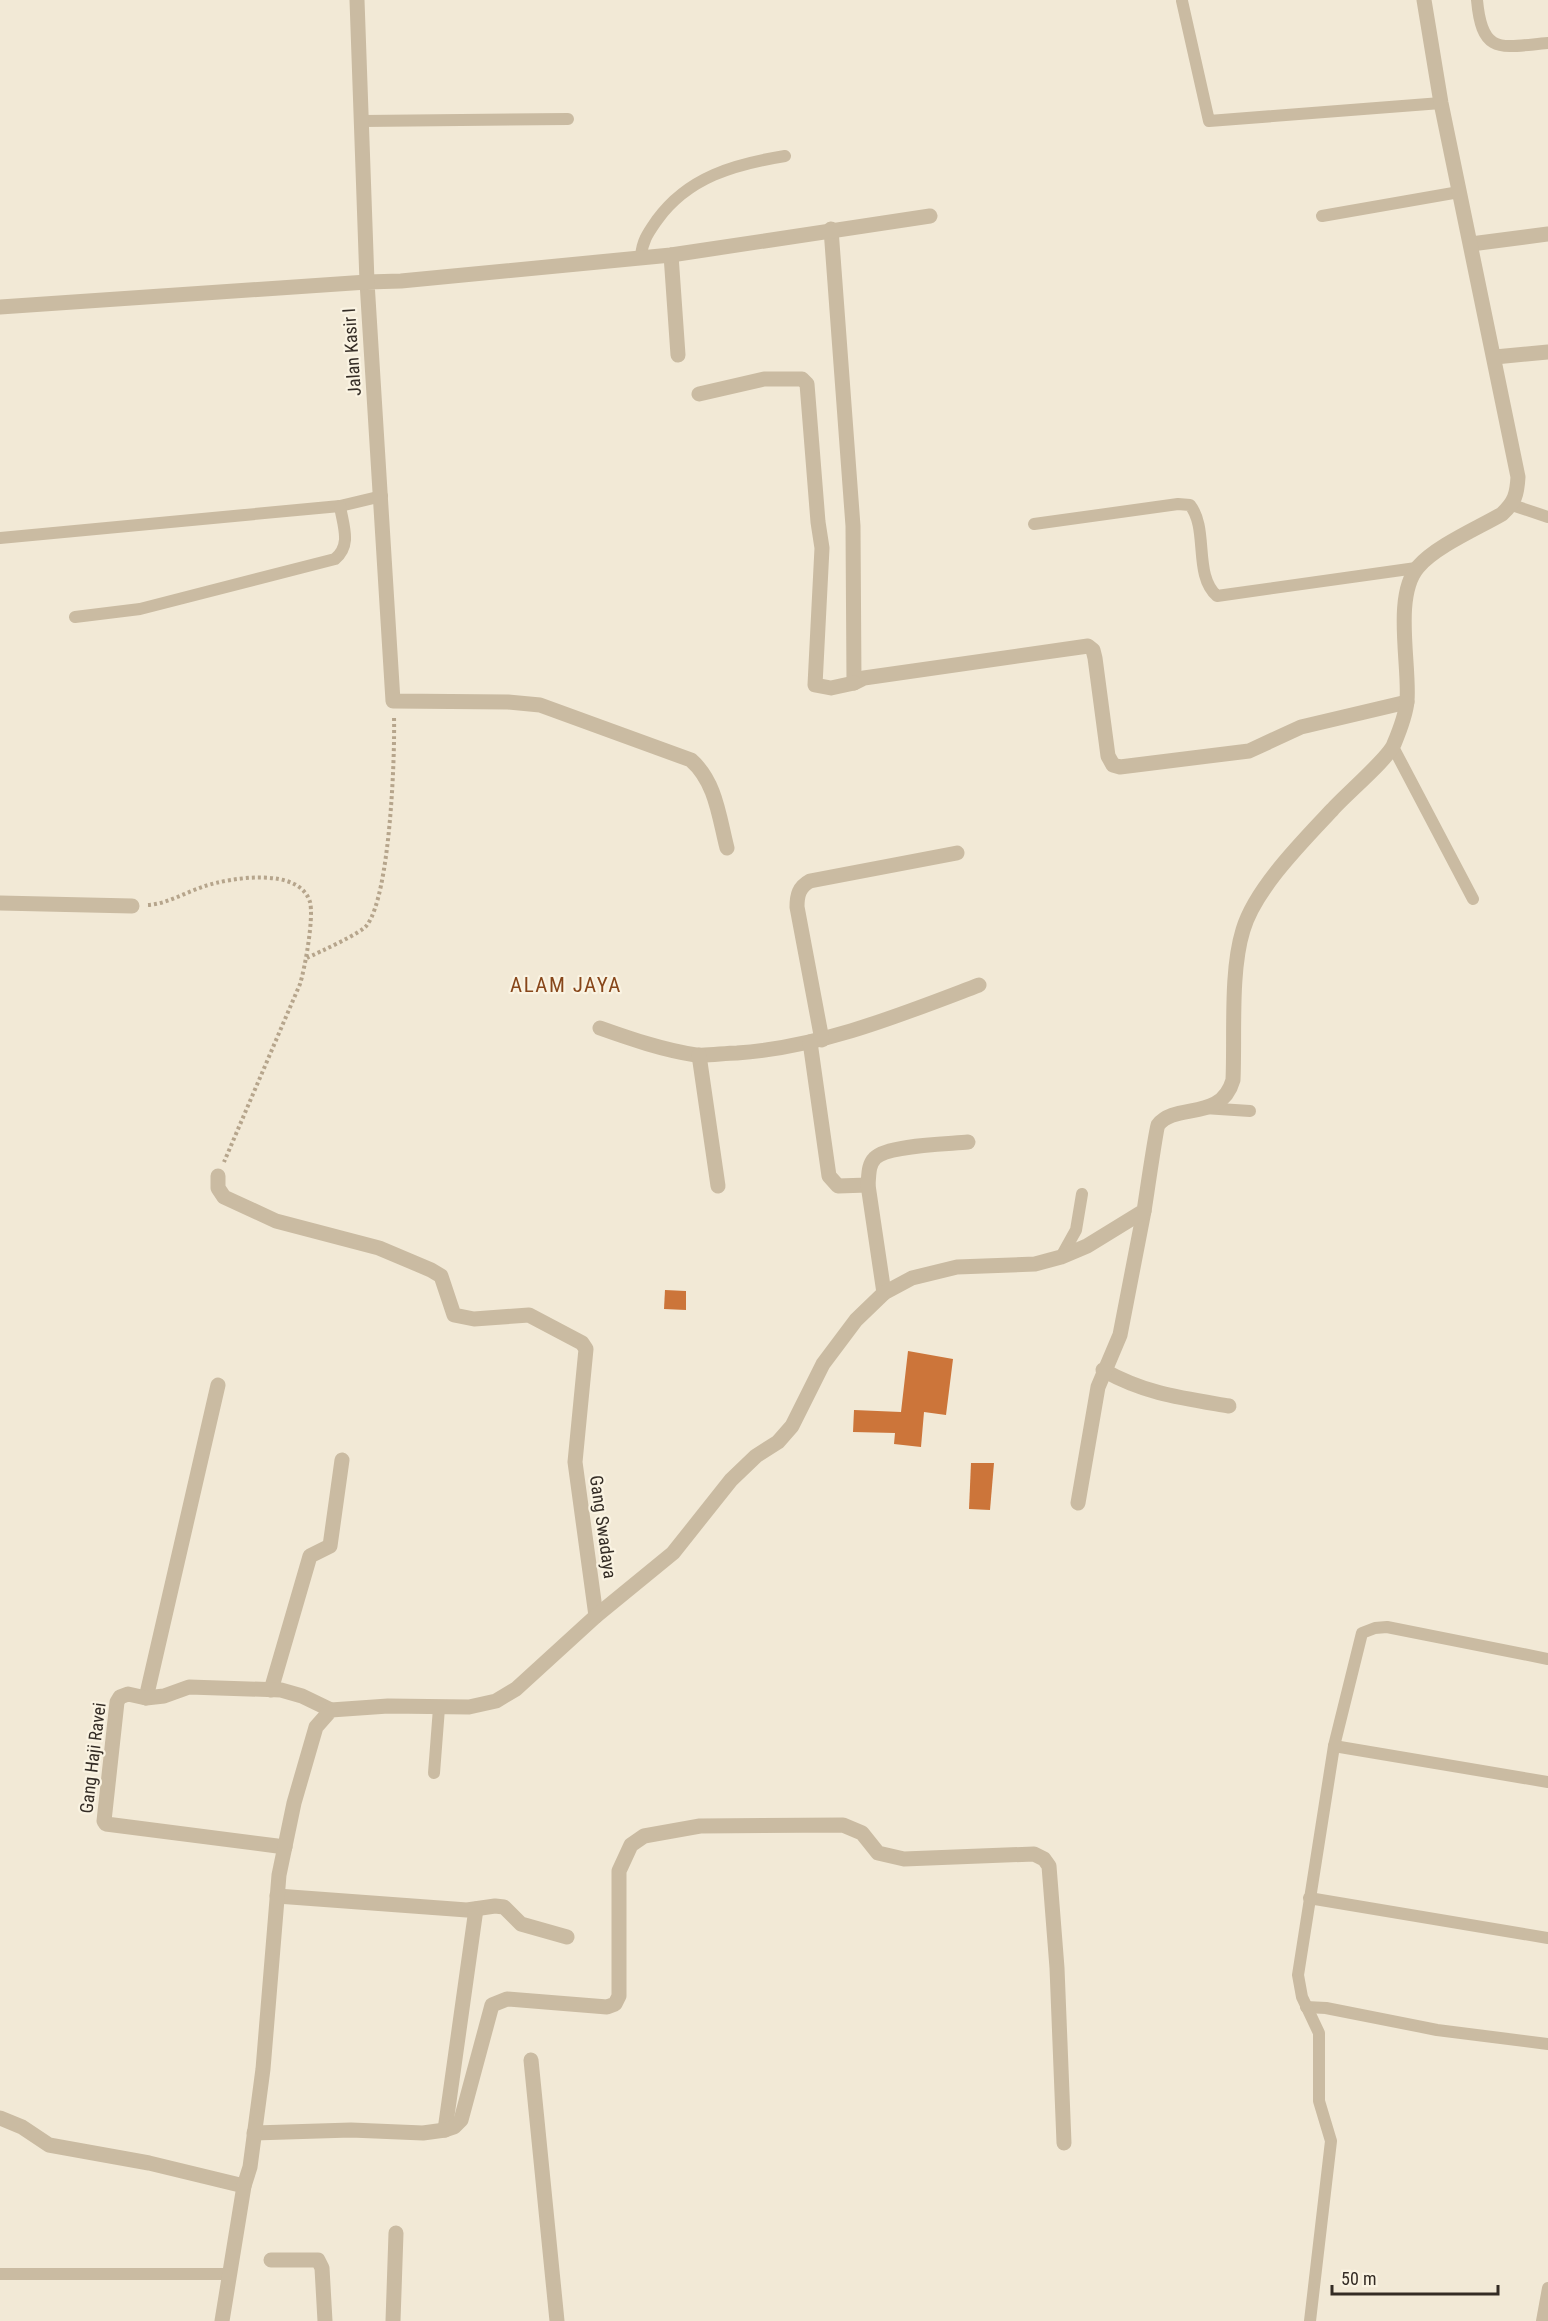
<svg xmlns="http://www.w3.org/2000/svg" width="1548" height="2321" font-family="'Roboto Condensed',sans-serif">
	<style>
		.building { fill: #cc753a }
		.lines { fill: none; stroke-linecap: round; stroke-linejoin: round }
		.path { stroke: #b6a58c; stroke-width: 4; stroke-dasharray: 3 3; stroke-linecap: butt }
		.service { stroke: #cabba2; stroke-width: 12 }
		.minor { stroke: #cabba2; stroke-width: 15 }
		.tertiary { stroke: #cabba2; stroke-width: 15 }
		.labels { text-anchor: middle; stroke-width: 4.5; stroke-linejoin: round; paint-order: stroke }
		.street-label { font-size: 18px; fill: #342c25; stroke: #faf3e2 }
		.quarter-label { font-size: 21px; letter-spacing: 1.5px; fill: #87461a; stroke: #faf3e2 }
	</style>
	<rect width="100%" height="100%" fill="#f2e9d6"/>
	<!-- building -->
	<g class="building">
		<polygon points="665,1290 686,1291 686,1310 664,1309"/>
		<polygon points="908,1351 953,1359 946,1415 924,1412 921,1447 894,1444 895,1433 853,1432 854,1410 901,1412"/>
		<polygon points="971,1463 994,1463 990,1510 969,1509"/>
	</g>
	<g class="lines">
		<!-- path -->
		<g class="path">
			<path d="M 148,905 C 167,904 186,892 205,886 C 230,878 299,866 310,902 C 314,918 305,968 300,984 L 224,1162"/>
			<path d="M 307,958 C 319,952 362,933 367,925 C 390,894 395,758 394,717"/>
		</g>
		<!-- service -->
		<g class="service">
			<path d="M 1477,0 C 1482,56 1501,47 1548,43"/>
			<polyline points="1182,1 1209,121 1441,103"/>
			<polyline points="363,121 568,119"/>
			<polyline points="1322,216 1459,192"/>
			<path d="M 641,257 C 642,241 648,233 657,220 C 688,177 735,164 785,156"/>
			<polyline points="1512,505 1548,517"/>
			<path d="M 1034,524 L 1178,504 L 1190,505 C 1209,529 1193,575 1217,596 L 1416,568"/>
			<polyline points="0,538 340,506 382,496"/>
			<path d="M 75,617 L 140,609 L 335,559 C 352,545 343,526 340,506"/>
			<polyline points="1393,747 1473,899"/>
			<polyline points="1204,1108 1250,1111"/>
			<polyline points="1061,1257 1076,1230 1082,1194"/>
			<polyline points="1334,1746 1548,1782"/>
			<polyline points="434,1773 439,1708"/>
			<polyline points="1309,1898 1548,1938"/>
			<polyline points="1306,2007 1326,2008 1437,2030 1548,2044"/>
			<polyline points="0,2274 229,2274"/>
			<polyline points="1310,2321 1331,2141 1319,2101 1319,2033 1302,1997 1298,1975 1334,1746 1362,1633 1375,1628 1387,1627 1548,1659"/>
			<polyline points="1542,2321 1548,2288"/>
		</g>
		<!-- minor -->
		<g class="minor">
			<polyline points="831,229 853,526 854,683 864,678 1088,646 1093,650 1095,658 1108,756 1113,765 1120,767 1249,751 1301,727 1407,702"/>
			<polyline points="1471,244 1548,234"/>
			<polyline points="671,255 678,355"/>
			<polyline points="1495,357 1548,352"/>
			<polyline points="699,394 764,379 802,379 807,384 818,522 822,548 815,685 831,688 854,683"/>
			<path d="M 727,848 C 719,817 716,782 691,760 L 540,705 L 508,702 L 393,701 L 367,282 L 401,281 L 671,255 L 930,216"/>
			<polyline points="0,903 132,906"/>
			<path d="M 600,1028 C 631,1039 663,1050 696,1055 C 709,1056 724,1053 737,1053 C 822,1047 900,1015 979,985"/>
			<path d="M 822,1040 L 797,907 C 797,895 799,887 810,881 L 957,853"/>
			<polyline points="810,1042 829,1176 838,1186 868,1185"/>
			<polyline points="699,1055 718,1186"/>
			<polyline points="218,1176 218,1188 224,1197 276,1221 379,1248 431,1270 441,1276 454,1315 474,1319 529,1315 582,1343 586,1349 575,1462 596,1616"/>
			<path d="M 884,1293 L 868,1185 C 869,1175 868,1165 875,1158 C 887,1145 949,1144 968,1142"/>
			<path d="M 1103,1370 C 1146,1394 1181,1398 1229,1406"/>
			<polyline points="1078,1503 1098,1387 1120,1335 1144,1211"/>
			<polyline points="271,1690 310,1556 330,1546 342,1460"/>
			<polyline points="146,1698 218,1385"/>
			<polyline points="285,1847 106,1824 104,1821 117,1702 120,1697 128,1694 146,1698 164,1696 189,1687 281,1690 302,1696 331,1710"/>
			<polyline points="277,1896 467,1910 495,1906 504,1907 521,1924 567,1937"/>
			<polyline points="531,2060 557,2321"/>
			<polyline points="0,2118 22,2127 49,2145 149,2163 244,2186"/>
			<polyline points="445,2130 476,1909"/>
			<polyline points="254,2133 351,2130 423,2133 445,2130 454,2127 461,2120 492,2005 507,1999 607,2007 615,2004 619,1996 619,1871 631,1845 644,1836 700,1826 843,1825 862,1833 878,1853 904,1859 1034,1854 1044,1859 1049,1866 1057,1968 1064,2143"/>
			<polyline points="271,2260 318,2260 322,2268 325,2321"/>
			<polyline points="393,2321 396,2233"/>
		</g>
		<!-- tertiary -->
		<g class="tertiary">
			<polyline points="0,307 367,282 357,0"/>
			<path d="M 222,2321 L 244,2186 L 250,2167 L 263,2069 L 279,1875 L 294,1803 L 316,1727 L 331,1710 L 388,1706 L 469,1707 L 496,1701 L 516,1689 L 596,1616 L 673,1553 L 731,1480 L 756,1456 L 778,1442 L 792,1426 L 823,1364 L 856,1320 L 884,1293 L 912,1278 L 957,1267 L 1035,1264 L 1061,1257 L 1087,1246 L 1144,1211 C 1146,1199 1156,1129 1158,1125 C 1176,1102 1221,1122 1233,1080 C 1235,1035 1230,972 1243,930 C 1255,889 1302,842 1332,810 C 1344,796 1389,758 1394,744 C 1399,732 1406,714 1407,701 C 1410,665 1393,596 1418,567 C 1436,546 1478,528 1502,514 C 1515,502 1517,494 1518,477 L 1441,103 L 1424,0"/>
		</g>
	</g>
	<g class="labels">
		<!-- street labels -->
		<g class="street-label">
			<text transform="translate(352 352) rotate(-94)" y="6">Jalan Kasir I</text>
			<text transform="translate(603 1527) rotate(82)" y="6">Gang Swadaya</text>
			<text transform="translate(93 1758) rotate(-83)" y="6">Gang Haji Ravei</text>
		</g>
		<!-- quarter labels -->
		<g class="quarter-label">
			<text x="566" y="992">ALAM JAYA</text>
		</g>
	</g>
	<!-- scale -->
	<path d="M1332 2285v9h166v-9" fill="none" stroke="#342c25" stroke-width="3"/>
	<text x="1341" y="2285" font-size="18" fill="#342c25" stroke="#faf3e2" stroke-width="4.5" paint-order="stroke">50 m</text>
</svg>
